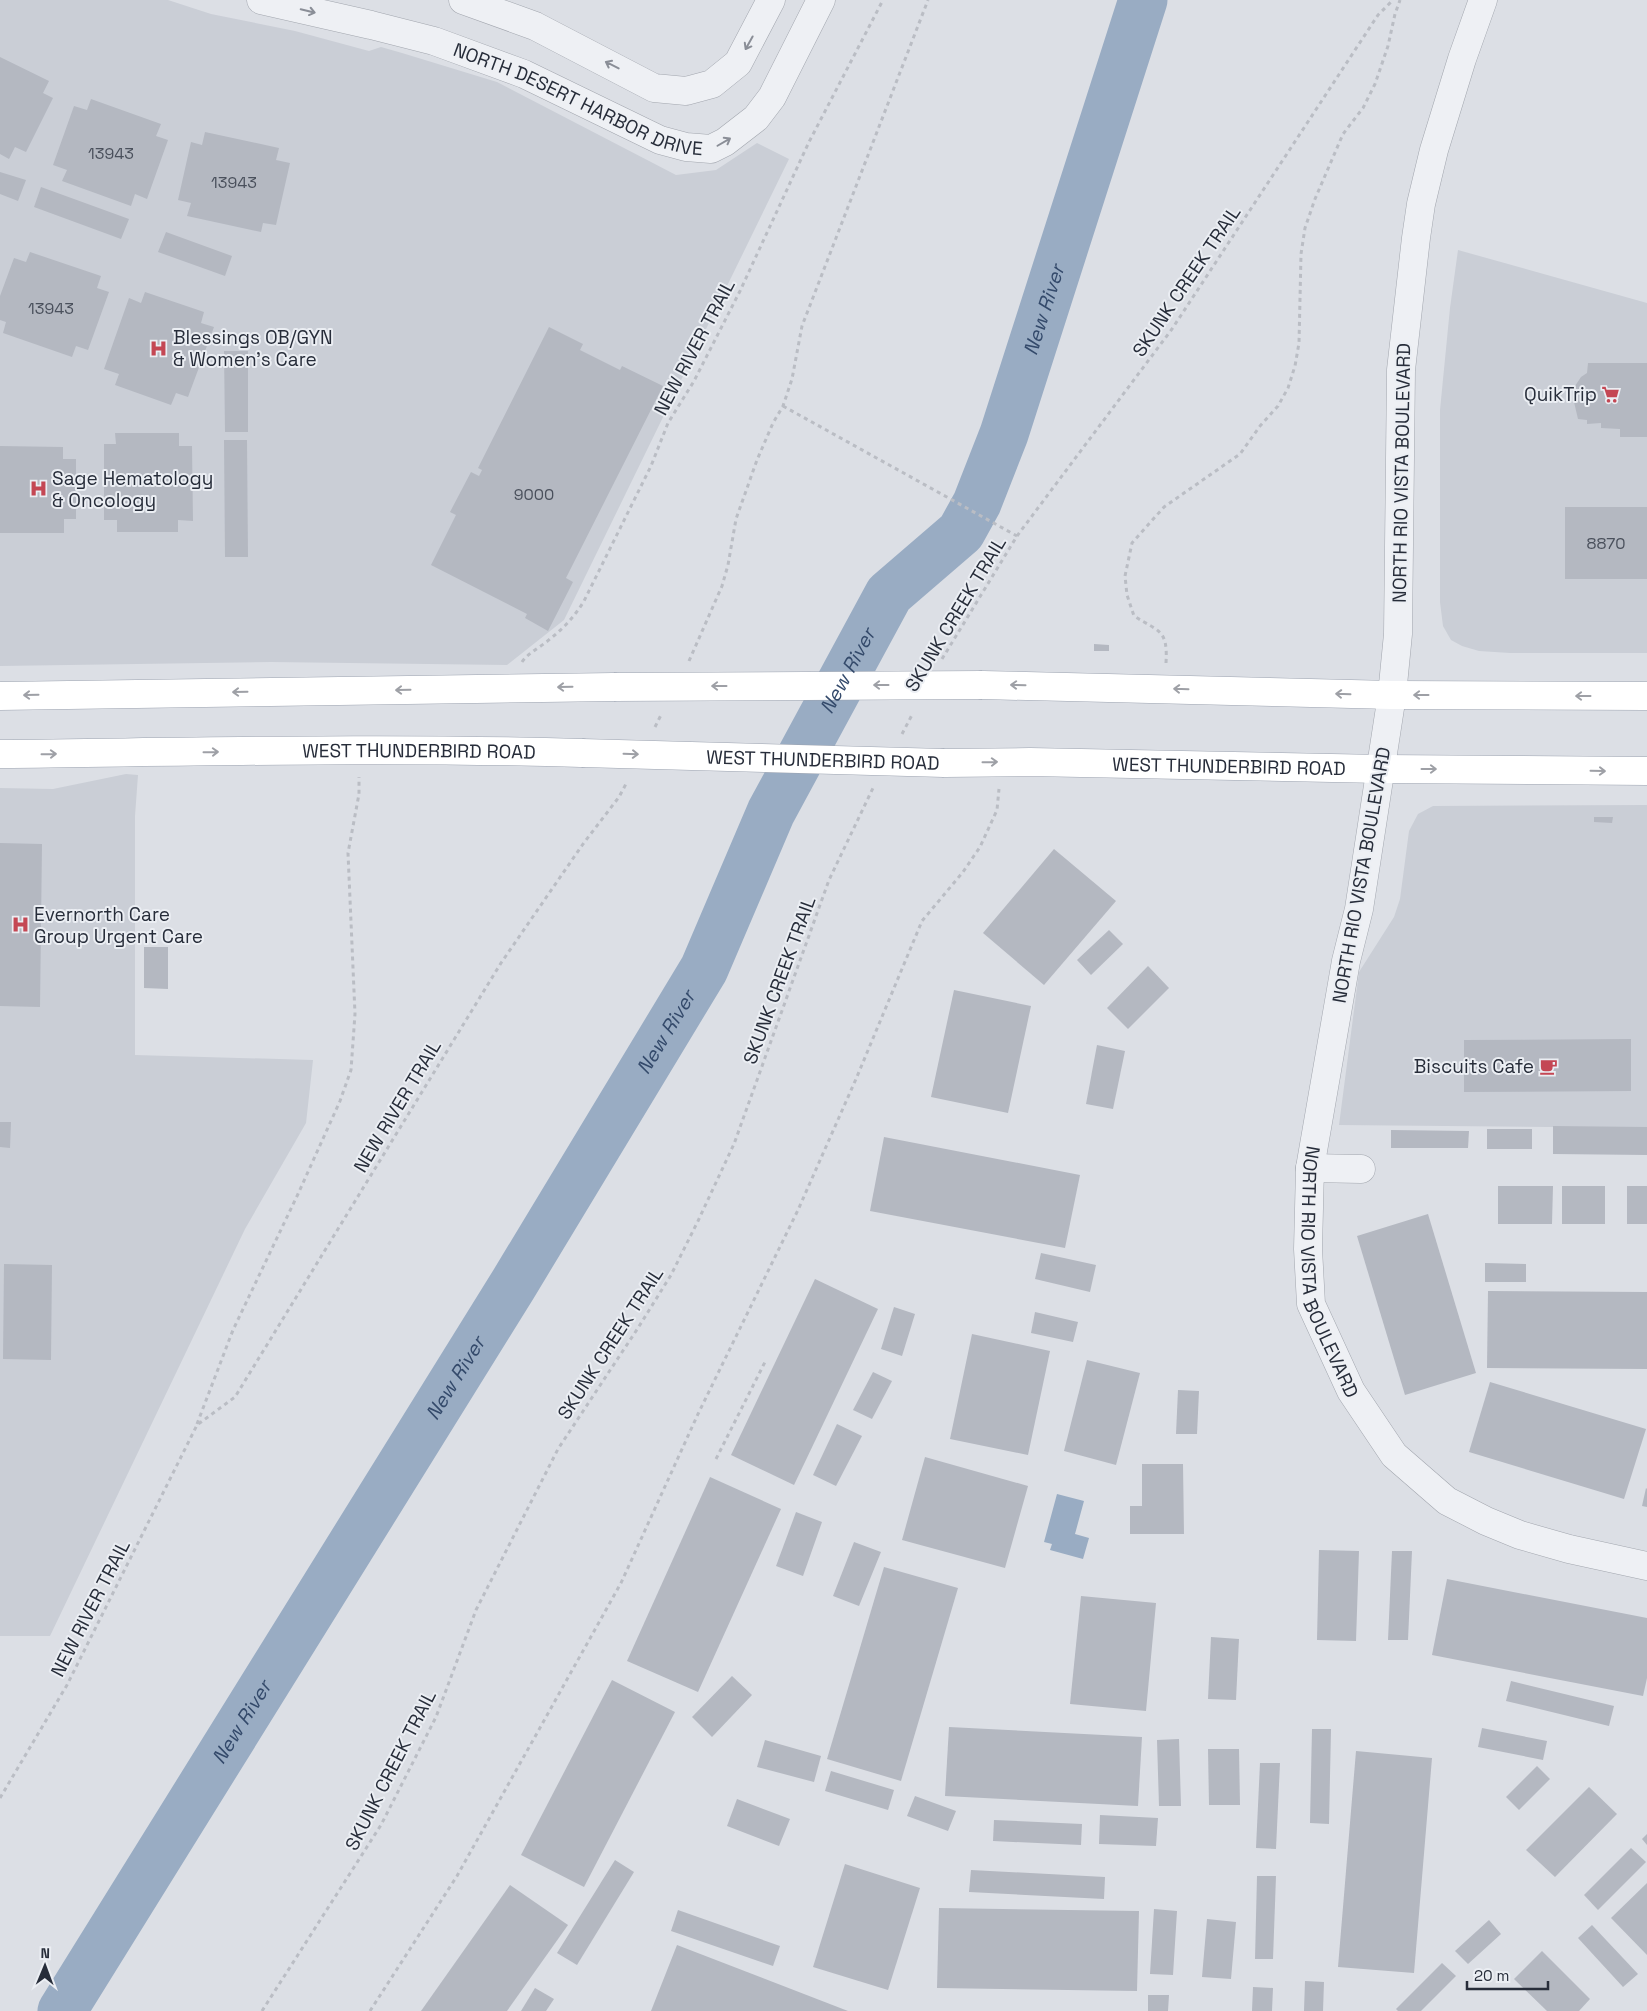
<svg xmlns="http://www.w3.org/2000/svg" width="1647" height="2011" font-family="'Space Grotesk',sans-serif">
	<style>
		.built { fill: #caced6 }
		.water { fill: #99acc3 }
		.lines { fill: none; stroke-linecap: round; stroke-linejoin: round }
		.river { stroke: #99acc3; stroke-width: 49 }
		.building { fill: #b4b8c1 }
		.minor-casing { stroke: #a2a6ae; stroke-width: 29 }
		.major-casing { stroke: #9ca3b0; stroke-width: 29 }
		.path { stroke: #babdc4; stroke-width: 3; stroke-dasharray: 4 4; stroke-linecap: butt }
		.minor { stroke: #eef0f4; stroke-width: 28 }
		.major { stroke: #fff; stroke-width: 28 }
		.major-bridge-casing { stroke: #9ca3b0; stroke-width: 29; stroke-linecap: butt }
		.major-bridge { stroke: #fff; stroke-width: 28 }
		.oneway { stroke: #8a8e97 }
		.oneway2 { stroke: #9ea0a6 }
		.labels { text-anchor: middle; stroke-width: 4; stroke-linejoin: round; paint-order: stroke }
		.number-label { font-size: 16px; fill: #4a505c }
		.street-label { font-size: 19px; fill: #272d3a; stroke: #ebeef3 }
		.poi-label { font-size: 19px; fill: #272d3a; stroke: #ebeef3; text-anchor: start }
		.water-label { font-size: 20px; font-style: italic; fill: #344a6b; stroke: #ebeef3 }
	</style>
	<rect width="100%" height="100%" fill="#dcdfe5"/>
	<!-- built -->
	<g class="built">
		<polygon points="0,0 168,0 211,14 295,31 369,51 381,47 402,53 497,82 676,175 716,170 757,143 789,159 564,620 507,665 271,662 0,666"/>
		<polygon points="1458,250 1647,303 1647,653 1510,653 1479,651 1462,646 1451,640 1443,626 1440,602 1440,410 1450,308"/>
		<polygon points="126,774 138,775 135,816 135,1055 313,1060 306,1123 245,1229 50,1636 0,1636 0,788 53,789"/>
		<polygon points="1647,805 1647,1128 1339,1125 1359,972 1394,917 1400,899 1409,831 1418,814 1433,806"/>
	</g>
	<!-- water -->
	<polygon class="water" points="1057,1494 1084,1501 1075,1534 1089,1538 1083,1559 1050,1550 1052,1544 1044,1542"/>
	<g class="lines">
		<!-- river -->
		<path class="river" id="s1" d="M 62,2011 L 513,1285 L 704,969 L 771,812 L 889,594 L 961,532 L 977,503 L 1004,434 L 1143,0"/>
	</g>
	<!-- building -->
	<g class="building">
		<polygon points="0,57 49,81 43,93 53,98 26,152 15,147 9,159 0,154"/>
		<polygon points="91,99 161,124 156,136 168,140 147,199 135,194 131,206 62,181 67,170 53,165 74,106 87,110"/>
		<polygon points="205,132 279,148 276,160 290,163 276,225 263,223 261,232 187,216 191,203 178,200 191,142 202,145"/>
		<polygon points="0,172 26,180 18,201 0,194"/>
		<polygon points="41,187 129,219 121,239 34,207"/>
		<polygon points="166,232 232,256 225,276 158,252"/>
		<polygon points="30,252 101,276 97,288 109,292 88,350 76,346 72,357 3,333 6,322 0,320 0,296 14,258 26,262"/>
		<polygon points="145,292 204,312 201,323 214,327 188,397 176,393 171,405 115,385 119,374 104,369 129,298 141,303"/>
		<polygon points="549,327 583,344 580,350 620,370 622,366 663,386 566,578 573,582 548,631 525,618 527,614 431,565 456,515 450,512 471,472 479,476 482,470 478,468"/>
		<polygon points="224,351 248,351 248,432 225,432"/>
		<polygon points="1588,363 1647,363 1647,437 1620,437 1620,429 1601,428 1601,423 1587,424 1587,420 1578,419 1574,402 1575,386 1581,377 1587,373"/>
		<polygon points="115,433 179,433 179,446 192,446 193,521 178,520 178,532 117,532 117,520 104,520 104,444 116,444"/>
		<polygon points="224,440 247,440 248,557 225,557"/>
		<polygon points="0,446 63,447 63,459 76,459 76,519 64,519 64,533 0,533"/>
		<rect x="1565" y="507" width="82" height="72"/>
		<polygon points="1094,644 1109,645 1109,651 1094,651"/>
		<polygon points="1594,817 1613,817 1612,823 1594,822"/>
		<polygon points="0,843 42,844 40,1007 0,1006"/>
		<polygon points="1054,849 1116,901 1044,985 983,933"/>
		<polygon points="1109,930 1123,944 1091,975 1077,960"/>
		<polygon points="144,947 168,947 168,989 144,988"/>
		<polygon points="1148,966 1169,988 1128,1029 1107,1008"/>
		<polygon points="954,990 1031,1006 1008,1113 931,1097"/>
		<polygon points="1631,1039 1631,1091 1464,1092 1464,1040"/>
		<polygon points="1097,1045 1125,1051 1113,1109 1086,1104"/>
		<polygon points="0,1122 11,1122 10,1148 0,1147"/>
		<polygon points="1553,1126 1647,1127 1647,1155 1553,1154"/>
		<rect x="1487" y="1129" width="45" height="20"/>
		<polygon points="1391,1130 1469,1131 1468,1148 1391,1148"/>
		<polygon points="884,1137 1080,1175 1065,1248 870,1211"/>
		<polygon points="1498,1186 1553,1186 1552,1224 1498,1224"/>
		<rect x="1562" y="1186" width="43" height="38"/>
		<rect x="1627" y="1186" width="20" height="38"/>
		<polygon points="1428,1214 1476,1373 1405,1395 1357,1236"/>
		<polygon points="1041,1253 1096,1265 1090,1292 1035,1279"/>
		<polygon points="1485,1263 1526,1264 1526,1282 1485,1282"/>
		<polygon points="4,1264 52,1265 51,1360 3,1359"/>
		<polygon points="815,1279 878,1309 794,1485 731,1455"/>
		<polygon points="1488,1291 1647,1292 1647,1369 1487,1368"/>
		<polygon points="894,1307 915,1314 902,1356 881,1349"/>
		<polygon points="1035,1312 1078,1322 1073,1342 1031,1333"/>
		<polygon points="972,1334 1050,1351 1028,1455 950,1439"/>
		<polygon points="1087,1360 1140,1373 1116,1465 1064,1451"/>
		<polygon points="873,1372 892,1381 872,1419 853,1410"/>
		<polygon points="1490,1382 1646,1429 1624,1499 1469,1452"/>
		<polygon points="1178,1390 1199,1391 1197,1434 1176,1434"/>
		<polygon points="837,1424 862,1436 836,1486 813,1475"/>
		<polygon points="925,1457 1028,1486 1005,1568 902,1540"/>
		<polygon points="1142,1464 1183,1464 1184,1534 1130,1534 1130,1506 1142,1506"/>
		<polygon points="710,1477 781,1509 698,1692 627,1661"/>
		<polygon points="1646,1488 1647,1489 1647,1507 1642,1506"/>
		<polygon points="796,1512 822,1522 803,1576 776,1566"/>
		<polygon points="854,1542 881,1552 859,1606 833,1596"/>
		<polygon points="1319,1550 1359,1551 1356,1641 1317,1640"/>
		<polygon points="1392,1551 1412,1551 1408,1640 1388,1640"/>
		<polygon points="884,1567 958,1588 901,1781 827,1759"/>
		<polygon points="1447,1579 1647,1618 1647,1678 1643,1696 1432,1655"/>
		<polygon points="1081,1596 1156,1603 1146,1711 1070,1704"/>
		<polygon points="1211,1637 1239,1639 1236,1700 1208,1699"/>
		<polygon points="732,1676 752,1695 712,1737 692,1717"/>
		<polygon points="612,1680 675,1712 584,1887 521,1855"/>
		<polygon points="1511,1681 1614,1706 1609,1726 1506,1701"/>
		<polygon points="949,1727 1142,1737 1138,1806 945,1796"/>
		<polygon points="1482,1728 1547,1741 1543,1760 1478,1747"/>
		<polygon points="1312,1729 1331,1729 1329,1824 1310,1823"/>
		<polygon points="1179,1739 1181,1806 1159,1806 1157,1740"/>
		<polygon points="765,1740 821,1756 814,1782 757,1767"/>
		<polygon points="1208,1749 1239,1749 1240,1805 1209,1805"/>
		<polygon points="1356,1751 1432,1758 1414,1973 1338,1967"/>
		<polygon points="1260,1763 1280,1763 1276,1849 1256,1848"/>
		<polygon points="1537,1766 1550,1779 1519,1810 1506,1797"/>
		<polygon points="831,1771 894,1790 888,1810 825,1791"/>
		<polygon points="1589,1787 1617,1814 1555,1877 1526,1850"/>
		<polygon points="915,1796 956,1811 948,1831 907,1816"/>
		<polygon points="737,1799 790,1819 779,1846 727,1826"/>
		<polygon points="1100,1815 1158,1818 1156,1846 1099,1844"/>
		<polygon points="994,1820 1082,1824 1081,1845 993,1841"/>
		<polygon points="1647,1834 1647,1845 1642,1839"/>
		<polygon points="1631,1848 1646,1862 1598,1910 1584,1895"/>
		<polygon points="615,1860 634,1872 577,1965 557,1953"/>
		<polygon points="845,1864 920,1888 888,1990 813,1967"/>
		<polygon points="971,1870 1105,1877 1104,1899 969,1892"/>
		<polygon points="1257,1876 1276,1876 1273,1959 1255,1959"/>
		<polygon points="1647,1883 1647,1955 1611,1918"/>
		<polygon points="510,1885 568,1925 507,2011 421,2011"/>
		<polygon points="939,1908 1139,1911 1137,1991 937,1988"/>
		<polygon points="1154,1909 1177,1911 1173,1975 1150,1974"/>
		<polygon points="678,1910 780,1946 773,1966 671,1931"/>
		<polygon points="1207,1919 1236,1922 1231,1979 1202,1977"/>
		<polygon points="1489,1920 1501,1934 1468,1964 1455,1951"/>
		<polygon points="1592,1925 1638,1974 1623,1987 1578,1938"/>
		<polygon points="677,1945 848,2011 651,2011"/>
		<polygon points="1542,1951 1590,1999 1579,2011 1547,2011 1514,1979"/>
		<polygon points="1442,1963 1456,1976 1421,2011 1398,2011 1396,2009"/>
		<polygon points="1305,1981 1324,1982 1323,2011 1304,2011"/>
		<polygon points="1253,1987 1273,1988 1272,2011 1252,2011"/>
		<polygon points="535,1988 554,1999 546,2011 521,2011"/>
		<polygon points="1148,1995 1169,1995 1168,2011 1148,2011"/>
	</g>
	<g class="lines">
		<defs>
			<g id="minor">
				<path id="s2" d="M 261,0 L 371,25 L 434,41 L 524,74 L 660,140 L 686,147 L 711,149 L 725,142 L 756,118 L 772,97 L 821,0"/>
				<polyline points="463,0 535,26 654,88 686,91 712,84 738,63 771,0"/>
				<path id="s3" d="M 1483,0 L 1462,59 L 1434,150 L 1421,204 L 1416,238 L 1401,370 L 1398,634 L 1392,695 L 1359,909 L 1346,961 L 1310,1168 L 1308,1249 L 1311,1304 L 1351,1391 L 1394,1455 L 1447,1501 L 1486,1521 L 1520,1535 L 1569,1549 L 1647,1566"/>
				<polyline points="1310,1168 1361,1169"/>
			</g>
			<g id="major">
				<polyline points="982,685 1392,695 1647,696"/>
				<polyline points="0,696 614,687"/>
				<path id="s4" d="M 0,754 C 194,752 388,747 582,753"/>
				<path id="s5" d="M 944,763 L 1030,762 L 1381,769 L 1647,771"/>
			</g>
		</defs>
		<!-- minor casing -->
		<use href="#minor" class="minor-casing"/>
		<!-- major casing -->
		<use href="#major" class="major-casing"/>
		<!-- path -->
		<g class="path">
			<polyline points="783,406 1017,536"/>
			<polyline points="942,659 1017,536 1172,329 1378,15 1393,0"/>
			<polyline points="689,661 722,586 728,565 736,519 757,460 773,423 783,406 792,379 802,326 928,0"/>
			<path d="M 522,662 C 529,652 541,647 550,639 C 564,628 575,616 584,601 L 651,466 L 668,423 L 694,381 L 740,291 L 809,142 L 883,0"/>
			<path d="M 1166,663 C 1168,629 1159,632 1134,616 L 1127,595 L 1125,576 L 1132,543 L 1164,507 L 1240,454 L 1260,426 L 1278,406 L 1288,388 L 1295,366 L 1299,343 L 1301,254 L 1305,228 L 1315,199 L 1343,134 L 1363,108 L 1375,84 L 1388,46 L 1395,14 L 1400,0"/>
			<polyline points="655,727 662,713"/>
			<polyline points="902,734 913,713"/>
			<polyline points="197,1424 233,1330 298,1194 340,1101 351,1070 355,1014 348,853 359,794 359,777"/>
			<polyline points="716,1459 766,1360"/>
			<polyline points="0,1798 67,1685 197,1425 235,1397 501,963 583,844 619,797 627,782"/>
			<polyline points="262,2011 381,1825 436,1717 476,1610 558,1449 638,1328 671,1275 698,1221 734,1144 829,880 873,788"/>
			<polyline points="370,2011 457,1876 621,1583 698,1414 798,1210 856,1079 922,921 963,872 980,847 997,810 999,789"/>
		</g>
		<!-- minor -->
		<use href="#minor" class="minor"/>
		<!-- major -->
		<use href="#major" class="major"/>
		<defs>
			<g id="major-bridge">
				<polyline points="614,687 982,685"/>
				<path id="s6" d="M 582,753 L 944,763"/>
			</g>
		</defs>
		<!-- major-bridge casing -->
		<use href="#major-bridge" class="major-bridge-casing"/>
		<!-- major-bridge -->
		<use href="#major-bridge" class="major-bridge"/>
	</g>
	<!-- one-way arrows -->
	<defs><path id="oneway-shaft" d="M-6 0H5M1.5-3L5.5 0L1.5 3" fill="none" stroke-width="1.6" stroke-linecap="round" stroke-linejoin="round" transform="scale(1.25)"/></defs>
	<g class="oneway">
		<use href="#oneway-shaft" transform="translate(308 11) rotate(13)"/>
		<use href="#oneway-shaft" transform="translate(749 43) rotate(119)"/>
		<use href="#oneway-shaft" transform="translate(612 65) rotate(-153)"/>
		<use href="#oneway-shaft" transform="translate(724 142) rotate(-30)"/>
	</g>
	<g class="oneway2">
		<use href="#oneway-shaft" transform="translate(881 685) rotate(180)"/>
		<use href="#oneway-shaft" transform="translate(1018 685) rotate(-179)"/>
		<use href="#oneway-shaft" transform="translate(719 686) rotate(180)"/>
		<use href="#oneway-shaft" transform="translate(565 687) rotate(179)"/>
		<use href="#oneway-shaft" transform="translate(1181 689) rotate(-178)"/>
		<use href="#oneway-shaft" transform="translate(403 690) rotate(179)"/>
		<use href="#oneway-shaft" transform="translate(240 692) rotate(179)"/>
		<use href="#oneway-shaft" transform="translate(1343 694) rotate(-178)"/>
		<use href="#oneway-shaft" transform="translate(31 695) rotate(179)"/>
		<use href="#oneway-shaft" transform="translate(1421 695) rotate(-180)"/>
		<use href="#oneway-shaft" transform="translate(1583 696) rotate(-180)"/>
		<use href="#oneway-shaft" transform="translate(211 752) rotate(-1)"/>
		<use href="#oneway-shaft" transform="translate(49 754) rotate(-1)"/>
		<use href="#oneway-shaft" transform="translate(631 754) rotate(2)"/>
		<use href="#oneway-shaft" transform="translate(990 762) rotate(-1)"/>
		<use href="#oneway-shaft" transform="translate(1429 769)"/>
		<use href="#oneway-shaft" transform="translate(1598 771) rotate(1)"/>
	</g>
	<!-- icons -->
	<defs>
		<symbol id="hospital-bare" viewBox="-9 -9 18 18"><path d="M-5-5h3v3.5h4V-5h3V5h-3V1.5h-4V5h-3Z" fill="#c44754" stroke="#ebeef3" stroke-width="2.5" paint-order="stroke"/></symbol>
		<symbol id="supermarket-bare" viewBox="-9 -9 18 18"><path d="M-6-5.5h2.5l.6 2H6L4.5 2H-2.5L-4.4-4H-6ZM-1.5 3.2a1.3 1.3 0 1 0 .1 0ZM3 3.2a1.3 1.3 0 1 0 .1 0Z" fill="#c44754" stroke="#ebeef3" stroke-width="2.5" paint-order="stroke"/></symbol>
		<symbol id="cafe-bare" viewBox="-9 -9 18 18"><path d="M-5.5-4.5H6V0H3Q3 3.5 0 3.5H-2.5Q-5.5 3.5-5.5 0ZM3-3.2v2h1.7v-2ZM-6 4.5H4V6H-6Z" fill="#c44754" stroke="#ebeef3" stroke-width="2.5" paint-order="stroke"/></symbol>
	</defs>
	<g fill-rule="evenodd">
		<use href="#hospital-bare" x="146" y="336" width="25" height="25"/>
		<use href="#supermarket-bare" x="1598" y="382" width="25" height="25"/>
		<use href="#hospital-bare" x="26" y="476" width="25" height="25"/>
		<use href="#hospital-bare" x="8" y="912" width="25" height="25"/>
		<use href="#cafe-bare" x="1536" y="1054" width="25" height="25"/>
	</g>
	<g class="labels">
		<!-- number labels -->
		<g class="number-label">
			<text x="111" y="159">13943</text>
			<text x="234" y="188">13943</text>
			<text x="51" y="314">13943</text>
			<text x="534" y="500">9000</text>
			<text x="1606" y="549">8870</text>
		</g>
		<!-- street labels -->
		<g class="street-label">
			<text dy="7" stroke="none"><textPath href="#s2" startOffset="334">NORTH DESERT HARBOR DRIVE</textPath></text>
			<text transform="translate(1186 281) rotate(-56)" y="7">SKUNK CREEK TRAIL</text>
			<text transform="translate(694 347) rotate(-62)" y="7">NEW RIVER TRAIL</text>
			<text transform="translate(1401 473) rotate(-89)" y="7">NORTH RIO VISTA BOULEVARD</text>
			<text transform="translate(955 614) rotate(-59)" y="7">SKUNK CREEK TRAIL</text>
			<text dy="7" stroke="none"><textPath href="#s4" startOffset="419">WEST THUNDERBIRD ROAD</textPath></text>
			<text dy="7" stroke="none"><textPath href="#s6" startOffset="241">WEST THUNDERBIRD ROAD</textPath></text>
			<text dy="7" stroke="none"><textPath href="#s5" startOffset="285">WEST THUNDERBIRD ROAD</textPath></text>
			<text transform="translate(1361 875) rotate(-80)" y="7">NORTH RIO VISTA BOULEVARD</text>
			<text transform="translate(779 980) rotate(-70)" y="7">SKUNK CREEK TRAIL</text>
			<text transform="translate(397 1106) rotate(-59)" y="7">NEW RIVER TRAIL</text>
			<text dy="7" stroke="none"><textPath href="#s3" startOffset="1294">NORTH RIO VISTA BOULEVARD</textPath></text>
			<text transform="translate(610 1343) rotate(-57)" y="7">SKUNK CREEK TRAIL</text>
			<text transform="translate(90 1608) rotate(-63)" y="7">NEW RIVER TRAIL</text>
			<text transform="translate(390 1770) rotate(-63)" y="7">SKUNK CREEK TRAIL</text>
		</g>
		<!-- poi labels -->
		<g class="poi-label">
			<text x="173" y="344">Blessings OB/GYN<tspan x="173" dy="22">&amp; Women's Care</tspan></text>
			<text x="1597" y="401" text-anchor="end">QuikTrip</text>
			<text x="52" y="485">Sage Hematology<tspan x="52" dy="22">&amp; Oncology</tspan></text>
			<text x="34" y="921">Evernorth Care<tspan x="34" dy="22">Group Urgent Care</tspan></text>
			<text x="1534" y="1073" text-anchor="end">Biscuits Cafe</text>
		</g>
		<!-- water labels -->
		<g class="water-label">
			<text dy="7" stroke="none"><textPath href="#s1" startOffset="1975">New River</textPath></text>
			<text dy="7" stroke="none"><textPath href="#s1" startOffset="1555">New River</textPath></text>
			<text dy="7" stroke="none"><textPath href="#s1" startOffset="1150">New River</textPath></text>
			<text dy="7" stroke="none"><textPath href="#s1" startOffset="745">New River</textPath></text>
			<text dy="7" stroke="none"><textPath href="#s1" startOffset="340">New River</textPath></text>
		</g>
	</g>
	<!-- north arrow -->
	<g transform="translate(45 1966) rotate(1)" stroke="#ebeef3" stroke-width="4" paint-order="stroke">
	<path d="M0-4L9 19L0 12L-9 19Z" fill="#272d3a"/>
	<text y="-8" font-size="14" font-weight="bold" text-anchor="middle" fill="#272d3a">N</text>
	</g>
	<!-- scale -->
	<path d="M1467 1981v8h81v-8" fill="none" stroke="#272d3a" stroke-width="2.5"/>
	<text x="1474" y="1981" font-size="15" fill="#272d3a" stroke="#ebeef3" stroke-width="4" paint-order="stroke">20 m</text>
</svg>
